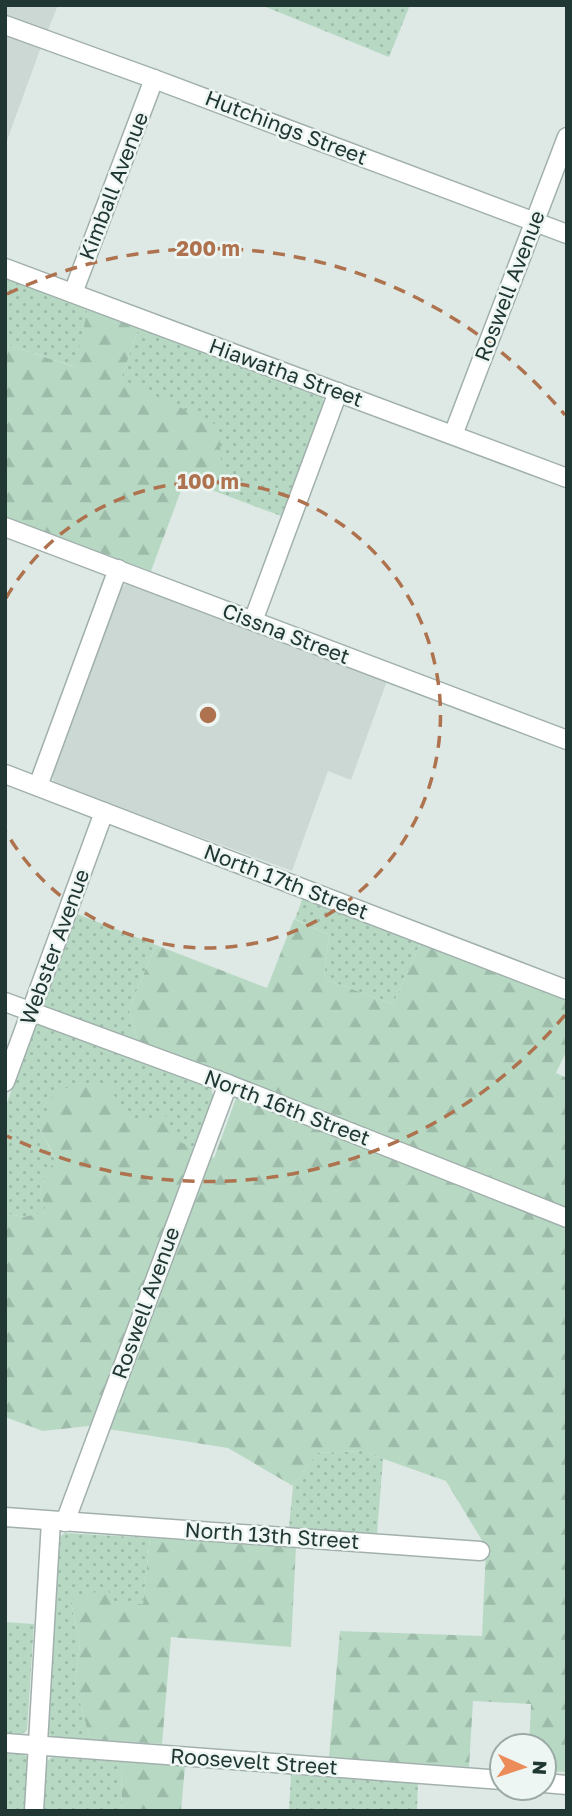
<svg xmlns="http://www.w3.org/2000/svg" width="572" height="1816" font-family="'Golos Text',sans-serif">
	<style>
		.built { fill: #ccd8d4 }
		.green { fill: url(#green-dots) }
		.forest { fill: url(#forest-firs) }
		.lines { fill: none; stroke-linecap: round; stroke-linejoin: round }
		.street-casing { stroke: #a1b0ac; stroke-width: 21 }
		.street { stroke: #fff; stroke-width: 18 }
		.ring { fill: none; stroke: #ae724e; stroke-width: 3.5; stroke-dasharray: 12 9 }
		.labels { text-anchor: middle; stroke-width: 5; stroke-linejoin: round; paint-order: stroke }
		.street-label { font-size: 21px; fill: #203733; stroke: #eef6f3 }
		.centre { fill: #ae724e; stroke: #eef6f3; stroke-width: 3.5 }
		.ring-label { font-size: 21px; text-anchor: middle; font-weight: bold; fill: #ae724e; stroke: #eef6f3; stroke-width: 5; stroke-linejoin: round; paint-order: stroke }
	</style>
	<defs>
		<pattern id="green-dots" width="8" height="8" patternUnits="userSpaceOnUse" patternTransform="scale(1.75)"><rect width="8" height="8" fill="#b7d9c4"/><path d="M2 2h.1M6 6h.1" fill="none" stroke="#9dbba9" stroke-width="1.8" stroke-linecap="round"/></pattern>
		<pattern id="forest-firs" width="22" height="20" patternUnits="userSpaceOnUse" patternTransform="scale(1.75)"><rect width="22" height="20" fill="#b7d9c4"/><path d="M5 1l3.5 6h-7zM16 11l3.5 6h-7z" fill="#9dbba9"/></pattern>
	</defs>
	<rect width="100%" height="100%" fill="#dee9e5"/>
	<!-- built -->
	<g class="built">
		<polygon points="5,5 58,5 48,30 5,14"/>
		<polygon points="5,33 41,47 5,146"/>
		<polygon points="126,584 135,585 387,681 351,780 328,771 292,871 54,783 51,771 120,588"/>
	</g>
	<!-- green -->
	<g class="green">
		<polygon points="261,5 410,5 389,57"/>
		<polygon points="8,276 88,308 76,367 5,344 5,283"/>
		<polygon points="139,327 321,394 324,403 281,516 217,492 222,476 121,379"/>
		<polygon points="303,897 421,942 393,1004 324,979 329,935 295,919"/>
		<polygon points="75,913 156,945 129,1009 138,1043 45,1007 45,998"/>
		<polygon points="36,1024 211,1088 213,1097 193,1148 131,1122 39,1127 55,1159 40,1189 47,1212 23,1217 5,1213 5,1108"/>
		<polygon points="362,1451 383,1459 377,1534 289,1527 293,1486 317,1453"/>
		<polygon points="65,1533 150,1538 143,1604 116,1604 70,1599 80,1643 75,1684 90,1739 52,1737 47,1733 58,1538"/>
		<polygon points="5,1622 34,1624 27,1730 22,1734 5,1733"/>
		<polygon points="5,1751 21,1752 27,1757 25,1811 5,1811"/>
		<polygon points="52,1757 121,1762 122,1811 42,1811 45,1763"/>
		<polygon points="291,1775 418,1783 417,1811 289,1811"/>
	</g>
	<!-- forest -->
	<g class="forest">
		<polygon points="88,308 139,327 121,379 219,426 222,476 217,492 185,480 151,571 5,517 5,344 75,367"/>
		<polygon points="294,919 329,935 324,979 393,1004 421,942 567,998 567,1050 556,1073 567,1078 567,1772 544,1771 544,1746 529,1746 531,1704 473,1701 469,1767 329,1757 340,1631 482,1636 486,1547 446,1481 361,1451 317,1453 293,1486 228,1448 89,1426 43,1431 5,1417 5,1213 23,1217 46,1212 40,1189 55,1158 39,1127 56,1089 107,1084 131,1122 165,1115 176,1140 214,1158 242,1082 138,1043 129,1009 156,945 267,988"/>
		<polygon points="150,1538 296,1547 291,1647 171,1637 162,1744 90,1739 75,1684 80,1643 70,1599 107,1589 116,1604 143,1604"/>
		<polygon points="121,1762 185,1766 181,1811 122,1811"/>
	</g>
	<g class="lines">
		<defs>
			<g id="street">
				<polyline points="5,25 154,79 567,234"/>
				<polyline points="5,268 567,478"/>
				<polyline points="73,293 154,79"/>
				<polyline points="453,435 567,137"/>
				<polyline points="5,527 567,740"/>
				<polyline points="253,621 338,392"/>
				<polyline points="5,774 567,990"/>
				<polyline points="38,786 118,569"/>
				<polyline points="5,1002 228,1084 567,1218"/>
				<polyline points="5,1082 104,812"/>
				<polyline points="5,1517 480,1551"/>
				<polyline points="65,1522 228,1084"/>
				<polyline points="5,1743 502,1780"/>
				<polyline points="544,1783 567,1785"/>
				<polyline points="34,1811 51,1521"/>
			</g>
		</defs>
		<!-- street casing -->
		<use href="#street" class="street-casing"/>
		<!-- street -->
		<use href="#street" class="street"/>
	</g>
	<!-- distance rings -->
	<g class="ring">
		<path d="M6 598A233 233 0 1 1 6 832"/>
		<path d="M565 1015A466 466 0 0 1 7 1136M7 294A466 466 0 0 1 565 415"/>
	</g>
	<g class="labels">
		<!-- street labels -->
		<g class="street-label">
			<text transform="translate(286 128) rotate(21)" y="7">Hutchings Street</text>
			<text transform="translate(114 186) rotate(-69)" y="7">Kimball Avenue</text>
			<text transform="translate(510 286) rotate(-69)" y="7">Roswell Avenue</text>
			<text transform="translate(286 373) rotate(20)" y="7">Hiawatha Street</text>
			<text transform="translate(286 634) rotate(21)" y="7">Cissna Street</text>
			<text transform="translate(286 882) rotate(21)" y="7">North 17th Street</text>
			<text transform="translate(55 947) rotate(-70)" y="7">Webster Avenue</text>
			<text transform="translate(287 1108) rotate(21)" y="7">North 16th Street</text>
			<text transform="translate(146 1303) rotate(-70)" y="7">Roswell Avenue</text>
			<text transform="translate(272 1536) rotate(4)" y="7">North 13th Street</text>
			<text transform="translate(254 1762) rotate(4)" y="7">Roosevelt Street</text>
		</g>
	</g>
	<circle cx="208" cy="715" r="10" class="centre"/>
	<g class="ring-label">
		<text x="208" y="256">200 m</text>
		<text x="208" y="489">100 m</text>
	</g>
	<!-- border -->
	<rect width="572" height="1816" fill="none" stroke="#203733" stroke-width="14"/>
	<!-- north arrow -->
	<g transform="translate(523 1767) rotate(93)"><circle r="33" fill="#eef6f3" stroke="#9caaa6" stroke-width="2"/>
	<path d="M0-5L12 26L0 18L-12 26Z" fill="#eb8c5a"/>
	<text y="-10" font-size="19" font-weight="bold" text-anchor="middle" fill="#203733">N</text>
	</g>
</svg>
